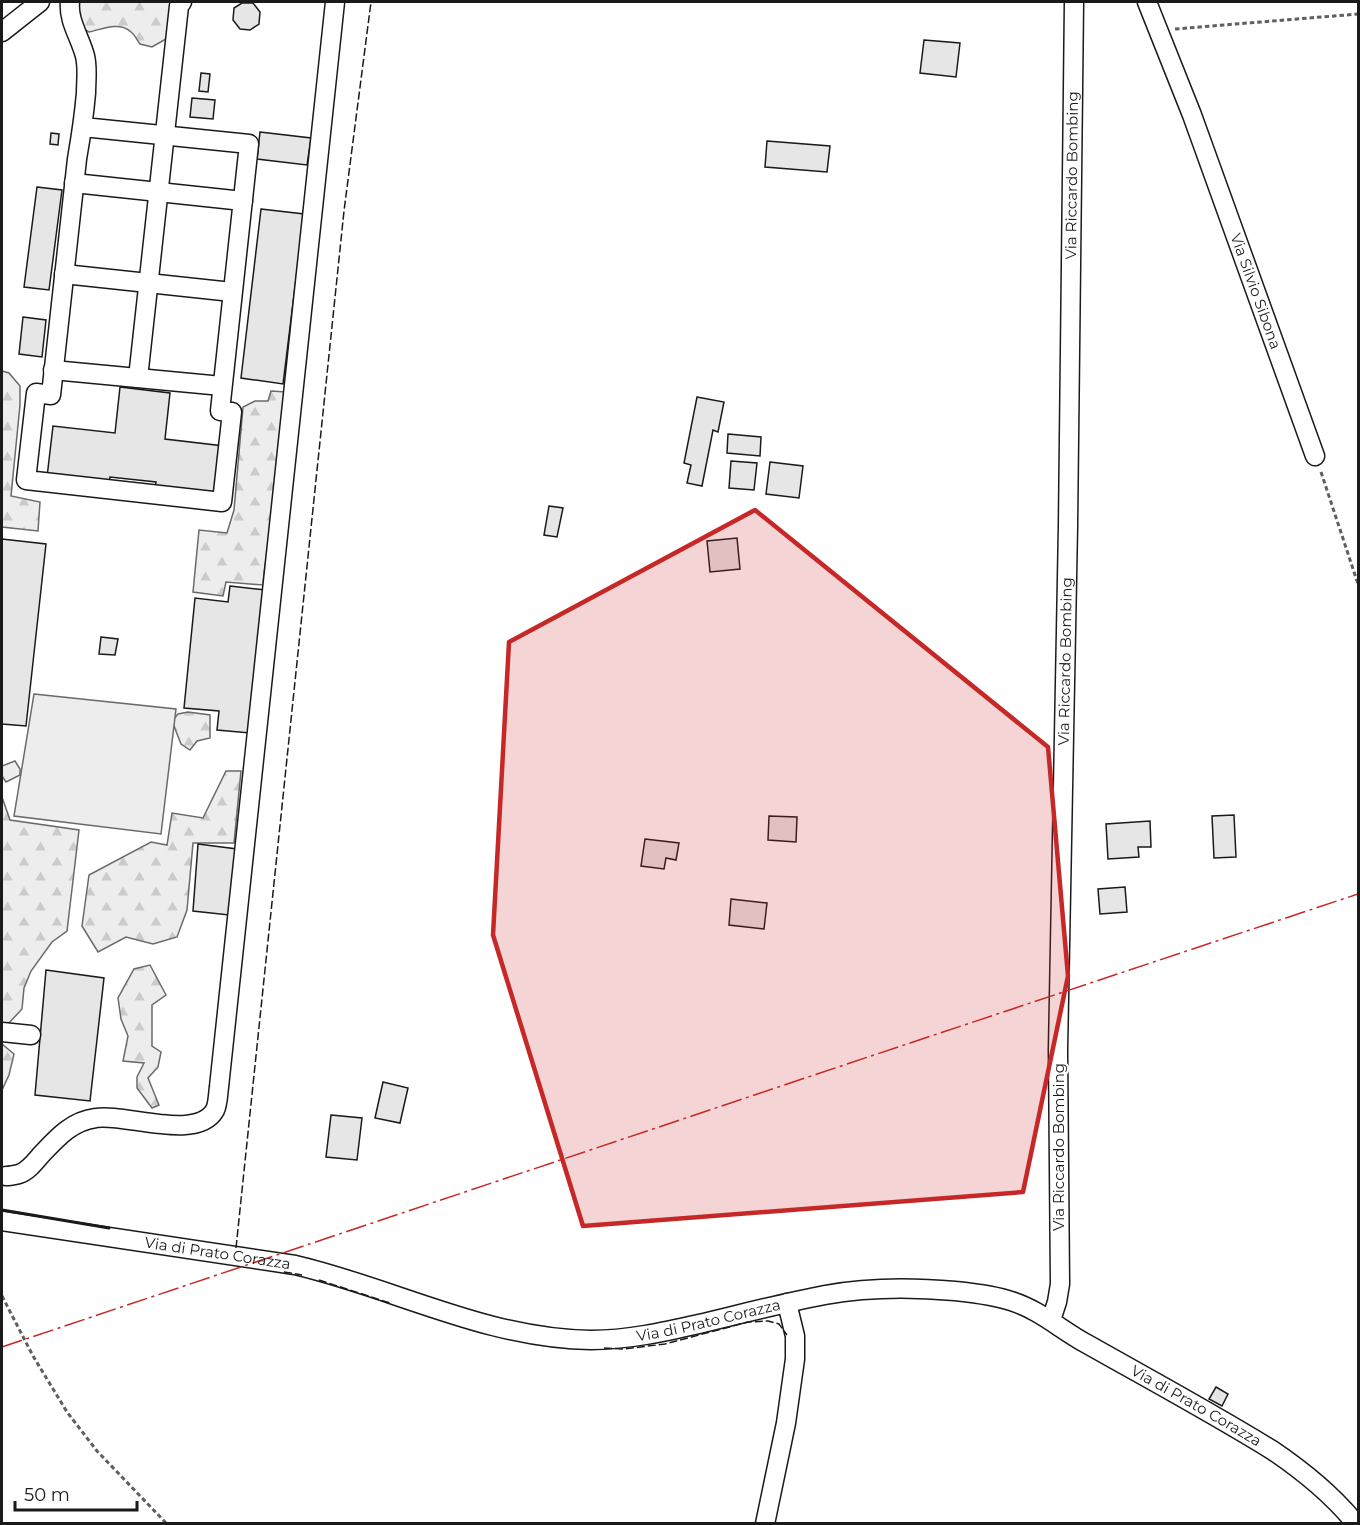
<svg xmlns="http://www.w3.org/2000/svg" width="1360" height="1525" font-family="Montserrat,sans-serif">
	<style>
		.forest { fill: url(#forest-firs); stroke: #6a6a6a; stroke-width: 1.5 }
		.built { fill: #ededed; stroke: #6a6a6a; stroke-width: 1.5 }
		.building { fill: #e6e6e6; stroke: #1a1a1a; stroke-width: 1.5 }
		.lines { fill: none; stroke-linecap: round; stroke-linejoin: round }
		.minor-casing { stroke: #1a1a1a; stroke-width: 21 }
		.path { stroke: #5f5f5f; stroke-width: 3; stroke-dasharray: 4.5 3; stroke-linecap: butt }
		.minor { stroke: #fff; stroke-width: 18 }
		.fence { stroke: #1a1a1a; stroke-width: 1.5; stroke-dasharray: 8 3; stroke-linecap: butt }
		.wall { stroke: #1a1a1a; stroke-width: 3 }
		.power { stroke: #c62828; stroke-width: 1.5; stroke-dasharray: 21 4.5 3 4.5; stroke-linecap: butt }
		.marked { fill: #c62828; fill-opacity: 0.2; stroke: #c62828; stroke-width: 4.5; stroke-linejoin: round }
		.labels { text-anchor: middle; stroke-width: 4.5; stroke-linejoin: round; paint-order: stroke }
		.street-label { font-size: 15px; fill: #1a1a1a; stroke: #fff }
	</style>
	<defs>
		<pattern id="forest-firs" width="22" height="20" patternUnits="userSpaceOnUse" patternTransform="scale(1.5)"><rect width="22" height="20" fill="#ededed"/><path d="M5 1l3.5 6h-7zM16 11l3.5 6h-7z" fill="#cbcbcb"/></pattern>
	</defs>
	<rect width="100%" height="100%" fill="#fff"/>
	<!-- forest -->
	<g class="forest">
		<path d="M 78,2 L 170,2 L 172,14 L 166,39 L 152,47 L 140,44 C 137,40 135,35 131,32 C 120,21 102,29 89,32 C 75,25 78,16 78,2 Z"/>
		<polygon points="2,371 9,373 20,386 20,405 11,496 40,502 38,531 2,527"/>
		<polygon points="271,391 286,392 269,548 265,565 263,585 226,582 223,596 193,592 199,530 227,533 234,510 243,407 255,401 268,401"/>
		<polygon points="188,712 210,715 210,738 197,741 190,750 181,744 172,721 178,714"/>
		<polygon points="15,761 20,769 20,775 6,782 2,776 2,766"/>
		<polygon points="226,771 241,771 234,843 193,843 187,910 177,937 153,944 126,937 98,952 82,926 89,875 151,842 167,845 172,813 203,818"/>
		<polygon points="2,797 10,820 79,830 67,931 52,942 31,971 24,988 22,1009 8,1024 2,1023"/>
		<polygon points="150,965 166,995 152,1005 152,1046 161,1052 158,1067 148,1078 159,1105 152,1108 137,1088 137,1077 144,1063 123,1061 128,1036 121,1019 118,998 134,969"/>
		<polygon points="2,1044 14,1054 9,1075 2,1090"/>
	</g>
	<!-- built -->
	<polygon class="built" points="34,694 176,709 161,834 14,816"/>
	<!-- building -->
	<g class="building">
		<polygon points="242,3 253,3 260,12 259,24 250,30 240,29 233,20 234,8"/>
		<polygon points="924,40 960,43 956,77 920,73"/>
		<polygon points="201,73 210,74 208,92 199,91"/>
		<polygon points="192,98 215,100 213,119 190,117"/>
		<polygon points="260,132 311,138 307,165 257,159"/>
		<polygon points="51,133 59,134 58,145 50,144"/>
		<polygon points="767,141 830,146 827,172 765,167"/>
		<polygon points="37,187 62,190 49,290 24,287"/>
		<polygon points="261,209 304,214 283,384 241,378"/>
		<polygon points="23,317 46,320 42,357 19,354"/>
		<polygon points="120,387 170,393 165,439 224,446 218,497 155,490 156,482 110,477 109,485 47,477 53,426 115,433"/>
		<polygon points="697,397 724,402 718,432 713,430 702,486 687,483 691,465 684,463"/>
		<polygon points="728,434 761,437 760,456 727,453"/>
		<polygon points="731,461 757,463 754,490 729,488"/>
		<polygon points="770,462 803,466 799,498 766,494"/>
		<polygon points="549,506 563,508 557,537 544,535"/>
		<polygon points="737,538 740,569 710,572 707,541"/>
		<polygon points="2,539 46,544 26,726 2,724"/>
		<polygon points="230,586 266,590 250,733 217,730 219,711 184,708 195,598 228,602"/>
		<polygon points="101,637 118,639 115,655 99,654"/>
		<polygon points="1234,815 1236,857 1214,858 1212,816"/>
		<polygon points="769,816 797,817 796,842 768,840"/>
		<polygon points="1150,821 1151,847 1138,847 1139,857 1108,859 1106,824"/>
		<polygon points="645,839 679,843 676,860 666,858 664,869 641,866"/>
		<polygon points="198,844 237,849 229,915 193,911"/>
		<polygon points="1125,887 1127,912 1100,914 1098,889"/>
		<polygon points="731,899 767,903 764,929 729,925"/>
		<polygon points="46,970 104,978 90,1101 35,1095"/>
		<polygon points="383,1082 408,1088 400,1123 375,1118"/>
		<polygon points="331,1115 362,1118 357,1160 326,1157"/>
		<polygon points="1216,1387 1228,1394 1222,1406 1209,1399"/>
	</g>
	<g class="lines">
		<defs>
			<g id="minor">
				<path d="M 70,2 C 68,21 80,37 85,56 C 88,68 86,81 86,93 C 84,116 81,136 77,159 L 51,395 L 36,393 L 26,480 L 222,502 L 232,412 L 220,411 L 249,144 L 83,127"/>
				<path id="s1" d="M 1147,2 L 1192,115 L 1315,456"/>
				<polyline points="2,32 40,2"/>
				<polyline points="74,183 243,201"/>
				<polyline points="64,274 232,292"/>
				<polyline points="53,370 222,386"/>
				<polyline points="138,378 179,6 182,2"/>
				<polyline points="2,1032 31,1035"/>
				<path d="M 6,1176 C 10,1176 15,1175 19,1174 C 28,1171 34,1163 40,1156 C 56,1139 71,1121 96,1118 C 124,1113 197,1142 215,1110 C 218,1104 218,1094 219,1087 L 335,2"/>
				<path id="s2" d="M 2,1221 L 295,1265 C 394,1288 487,1339 591,1340 C 627,1340 664,1332 699,1324 C 741,1314 783,1303 825,1295 C 868,1287 911,1287 955,1291 C 973,1293 993,1295 1011,1301 C 1040,1310 1061,1330 1087,1344 C 1149,1379 1212,1413 1272,1450 C 1303,1471 1332,1494 1356,1524"/>
				<path id="s3" d="M 1051,1320 L 1057,1302 L 1060,1284 L 1058,1050 L 1068,526 L 1074,2"/>
				<polyline points="765,1524 786,1423 795,1359 795,1336 787,1303"/>
			</g>
		</defs>
		<!-- minor casing -->
		<use href="#minor" class="minor-casing"/>
		<!-- path -->
		<g class="path">
			<polyline points="1175,29 1358,14"/>
			<polyline points="1321,472 1358,584"/>
			<polyline points="2,1296 33,1356 67,1412 97,1451 167,1524"/>
		</g>
		<!-- minor -->
		<use href="#minor" class="minor"/>
		<!-- fence -->
		<g class="fence">
			<polyline points="236,1248 344,211 371,2"/>
			<polyline points="284,1272 302,1275"/>
			<polyline points="319,1280 390,1303"/>
			<polyline points="604,1348 624,1349 665,1344 748,1322 768,1321 779,1324 787,1335"/>
		</g>
		<!-- wall -->
		<polyline class="wall" points="2,1210 109,1228"/>
		<!-- power -->
		<polyline class="power" points="2,1347 847,1064 1358,894"/>
	</g>
	<!-- marked area -->
	<path class="marked" d="M 755,510 L 1048,747 L 1068,976 L 1023,1192 L 583,1226 L 493,935 L 509,642 Z"/>
	<g class="labels">
		<!-- street labels -->
		<g class="street-label">
			<text dy="5" stroke="none"><textPath href="#s3" startOffset="1146">Via Riccardo Bombing</textPath></text>
			<text dy="5" stroke="none"><textPath href="#s1" startOffset="309">Via Silvio Sibona</textPath></text>
			<text dy="5" stroke="none"><textPath href="#s3" startOffset="660">Via Riccardo Bombing</textPath></text>
			<text transform="translate(1059 1147) rotate(-90)" y="5">Via Riccardo Bombing</text>
			<text dy="5" stroke="none"><textPath href="#s2" startOffset="218">Via di Prato Corazza</textPath></text>
			<text dy="5" stroke="none"><textPath href="#s2" startOffset="722">Via di Prato Corazza</textPath></text>
			<text dy="5" stroke="none"><textPath href="#s2" startOffset="1242">Via di Prato Corazza</textPath></text>
		</g>
	</g>
	<!-- border -->
	<rect width="1360" height="1525" fill="none" stroke="#1a1a1a" stroke-width="6"/>
	<!-- scale -->
	<path d="M15 1501v9h122v-9" fill="none" stroke="#1a1a1a" stroke-width="3"/>
	<text x="24" y="1501" font-size="18" fill="#1a1a1a" stroke="#ffffff" stroke-width="4.5" paint-order="stroke">50 m</text>
</svg>
